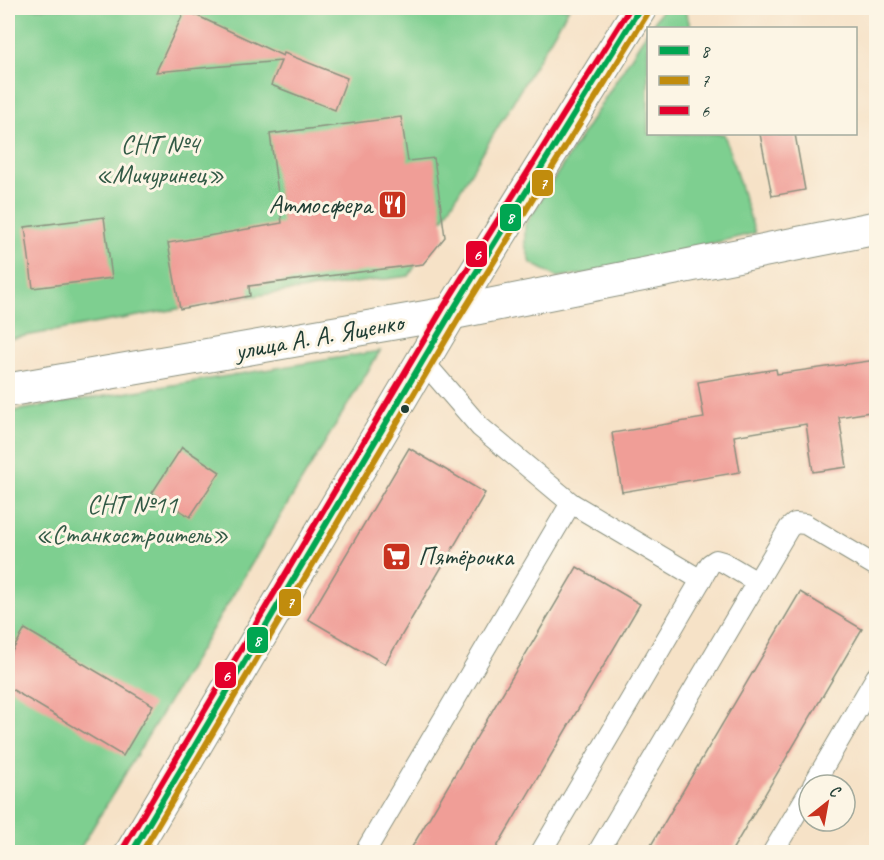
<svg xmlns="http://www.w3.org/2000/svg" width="884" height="860" font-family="Caveat,sans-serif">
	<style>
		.green { fill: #7ecf90; stroke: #4e8662; stroke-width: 1.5 }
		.building { fill: #f09e97 }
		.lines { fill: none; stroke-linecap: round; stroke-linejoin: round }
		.lane-casing { stroke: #8a907e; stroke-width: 22 }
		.street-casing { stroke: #8a907e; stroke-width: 35 }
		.secondary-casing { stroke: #8a907e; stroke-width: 35 }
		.lane { stroke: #fff; stroke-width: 20 }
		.street { stroke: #fff; stroke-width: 33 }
		.secondary { stroke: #fff; stroke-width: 33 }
		.bus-1-casing { stroke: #fcf5e5; stroke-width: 10 }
		.bus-2-casing { stroke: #fcf5e5; stroke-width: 10 }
		.bus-3-casing { stroke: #fcf5e5; stroke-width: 10 }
		.bus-1 { stroke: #00a651; stroke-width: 6 }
		.bus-2 { stroke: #c18c0d; stroke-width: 6 }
		.bus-3 { stroke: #e4002b; stroke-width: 6 }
		.bus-dot { fill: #1f3d34; stroke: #fcf5e5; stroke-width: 2 }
		.labels { text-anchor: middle; stroke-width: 6; stroke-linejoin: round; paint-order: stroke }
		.park-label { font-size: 26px; fill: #325a46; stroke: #fcf5e5 }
		.poi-label { font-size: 26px; fill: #1f3d34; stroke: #fcf5e5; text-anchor: end }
		.street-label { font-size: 26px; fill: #1f3d34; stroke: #fcf5e5 }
		.line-badge { stroke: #fcf5e5; stroke-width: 2 }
		.badge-label { font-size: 16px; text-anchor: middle; font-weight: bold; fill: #fff }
	</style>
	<rect width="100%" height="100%" fill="#fcf5e5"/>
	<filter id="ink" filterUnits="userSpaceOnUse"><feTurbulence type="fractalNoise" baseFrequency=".0167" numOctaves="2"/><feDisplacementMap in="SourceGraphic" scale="12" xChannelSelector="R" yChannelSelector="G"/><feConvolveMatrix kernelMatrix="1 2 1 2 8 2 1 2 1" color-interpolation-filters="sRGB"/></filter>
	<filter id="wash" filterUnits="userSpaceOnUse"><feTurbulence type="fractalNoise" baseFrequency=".008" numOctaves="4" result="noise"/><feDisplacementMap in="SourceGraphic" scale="24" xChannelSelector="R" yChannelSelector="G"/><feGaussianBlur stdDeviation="1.35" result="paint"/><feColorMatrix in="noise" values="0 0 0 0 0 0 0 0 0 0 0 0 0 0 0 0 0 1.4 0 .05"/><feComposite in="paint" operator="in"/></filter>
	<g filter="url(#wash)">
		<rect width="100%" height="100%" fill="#f6e2c7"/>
		<!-- green -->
		<g class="green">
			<polygon points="8,8 569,8 409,276 245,297 8,339"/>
			<polygon points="663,8 684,8 691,28 650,28"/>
			<polygon points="648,30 648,134 724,134 755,233 586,274 557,277 531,263 525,245 525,225"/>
			<polygon points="380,351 78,852 8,852 8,412"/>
		</g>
		<g id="blocks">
			<!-- building -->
			<g class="building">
				<polygon points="185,10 283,56 284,53 347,78 335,110 271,85 281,61 156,72"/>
				<polygon points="401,117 408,161 434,158 445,237 423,264 249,286 250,296 180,309 168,243 282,223 270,134"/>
				<polygon points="760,134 795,134 805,190 772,196"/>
				<polygon points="104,217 112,278 33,288 25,227"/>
				<polygon points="876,360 876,411 839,417 847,467 813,472 806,424 734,436 740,472 622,492 612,433 704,418 698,382 776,369 777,374"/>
				<polygon points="182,447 220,472 190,517 152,493"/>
				<polygon points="409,448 485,493 385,664 308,619"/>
				<polygon points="577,567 640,604 494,852 409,852"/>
				<polygon points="800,592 862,629 731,852 647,852"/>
				<polygon points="25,629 153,705 123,756 8,687 8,658"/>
			</g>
		</g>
	</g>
	<g filter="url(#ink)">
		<use href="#blocks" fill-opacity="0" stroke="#8a907e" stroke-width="1.5"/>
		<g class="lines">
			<defs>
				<g id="lane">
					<polyline points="423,361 480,427 571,503 701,580 541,852"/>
					<polyline points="701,580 710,564 716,560 723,562 757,582"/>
					<polyline points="813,785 876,677"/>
					<polyline points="365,852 571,503"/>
					<polyline points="598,852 789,528 795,523 805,524 876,566"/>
					<polyline points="773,852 809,792"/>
				</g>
				<polyline id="street" points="8,390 451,313 876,228"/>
				<polyline id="secondary" points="132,852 451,313 640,8"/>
			</defs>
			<!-- lane casing -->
			<use href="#lane" class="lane-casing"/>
			<!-- street casing -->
			<use href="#street" class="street-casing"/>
			<!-- secondary casing -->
			<use href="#secondary" class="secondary-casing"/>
			<!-- lane -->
			<use href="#lane" class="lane"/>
			<!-- street -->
			<use href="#street" class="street"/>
			<!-- secondary -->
			<use href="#secondary" class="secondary"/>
			<defs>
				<polyline id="bus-1" points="132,852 451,313 640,8"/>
				<polyline id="bus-2" points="142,852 459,318 648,13"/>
				<polyline id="bus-3" points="124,847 443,308 630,8"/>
			</defs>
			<!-- bus-1 casing -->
			<use href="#bus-1" class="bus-1-casing"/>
			<!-- bus-2 casing -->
			<use href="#bus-2" class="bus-2-casing"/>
			<!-- bus-3 casing -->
			<use href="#bus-3" class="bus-3-casing"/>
			<!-- bus-1 -->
			<use href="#bus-1" class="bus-1"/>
			<!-- bus-2 -->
			<use href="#bus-2" class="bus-2"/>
			<!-- bus-3 -->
			<use href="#bus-3" class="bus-3"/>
		</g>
	</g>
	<!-- icons -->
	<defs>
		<symbol id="restaurant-square" viewBox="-11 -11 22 22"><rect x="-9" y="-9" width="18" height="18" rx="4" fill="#c8321e" stroke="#fcf5e5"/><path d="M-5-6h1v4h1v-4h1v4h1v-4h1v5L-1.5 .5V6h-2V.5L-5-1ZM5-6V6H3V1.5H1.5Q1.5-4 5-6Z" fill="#fff"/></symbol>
		<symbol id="supermarket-square" viewBox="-11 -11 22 22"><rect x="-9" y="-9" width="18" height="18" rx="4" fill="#c8321e" stroke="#fcf5e5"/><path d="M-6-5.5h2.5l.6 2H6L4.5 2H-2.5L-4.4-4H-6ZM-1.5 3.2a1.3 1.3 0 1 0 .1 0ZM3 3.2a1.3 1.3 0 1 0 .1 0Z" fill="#fff"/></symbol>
	</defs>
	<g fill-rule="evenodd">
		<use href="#restaurant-square" x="376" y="188" width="33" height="33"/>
		<use href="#supermarket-square" x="380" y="540" width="33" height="33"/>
	</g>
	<!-- markers -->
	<circle class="bus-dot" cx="405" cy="409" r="5"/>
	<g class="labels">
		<!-- park labels -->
		<g class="park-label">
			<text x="160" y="153">СНТ №4<tspan x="160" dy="30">«Мичуринец»</tspan></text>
			<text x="132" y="513">СНТ №11<tspan x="132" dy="30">«Станкостроитель»</tspan></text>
		</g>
		<!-- poi labels -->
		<g class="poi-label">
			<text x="372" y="213">Атмосфера</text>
			<text x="418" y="565" text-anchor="start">Пятёрочка</text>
		</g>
		<!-- street labels -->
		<g class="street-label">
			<text transform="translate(319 336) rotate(-10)" y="9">улица А. А. Ященко</text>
		</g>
	</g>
	<g class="line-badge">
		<rect x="531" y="169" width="23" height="28" rx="6" fill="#c18c0d"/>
		<rect x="499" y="203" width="23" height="29" rx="6" fill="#00a651"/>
		<rect x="465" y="240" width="23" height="28" rx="6" fill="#e4002b"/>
		<rect x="278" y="588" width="24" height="29" rx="6" fill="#c18c0d"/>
		<rect x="246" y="626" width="23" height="28" rx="6" fill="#00a651"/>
		<rect x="214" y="661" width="23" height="28" rx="6" fill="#e4002b"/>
	</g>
	<g class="badge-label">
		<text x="543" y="189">7</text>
		<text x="510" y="223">8</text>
		<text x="477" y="260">6</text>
		<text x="290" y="608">7</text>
		<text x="257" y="646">8</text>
		<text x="226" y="681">6</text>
	</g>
	<!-- margin -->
	<rect width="884" height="860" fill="none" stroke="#fcf5e5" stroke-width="30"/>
	<!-- legend -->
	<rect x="647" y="27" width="210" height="108" fill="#fcf5e5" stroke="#a4ab9e" stroke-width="1.5"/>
	<rect x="659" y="46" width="30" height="9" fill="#00a651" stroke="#a4ab9e" stroke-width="1.5"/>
	<text x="701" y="57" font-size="18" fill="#1f3d34">8</text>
	<rect x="659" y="76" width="30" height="9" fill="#c18c0d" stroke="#a4ab9e" stroke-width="1.5"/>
	<text x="701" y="87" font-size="18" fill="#1f3d34">7</text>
	<rect x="659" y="106" width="30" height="9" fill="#e4002b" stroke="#a4ab9e" stroke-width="1.5"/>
	<text x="701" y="117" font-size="18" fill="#1f3d34">6</text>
	<!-- north arrow -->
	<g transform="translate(827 803) rotate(31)"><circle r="28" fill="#fcf5e5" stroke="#a4ab9e" stroke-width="1.5"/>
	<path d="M0-4.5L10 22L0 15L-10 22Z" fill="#c8321e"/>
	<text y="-9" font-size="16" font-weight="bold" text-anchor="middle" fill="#1f3d34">С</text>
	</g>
</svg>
